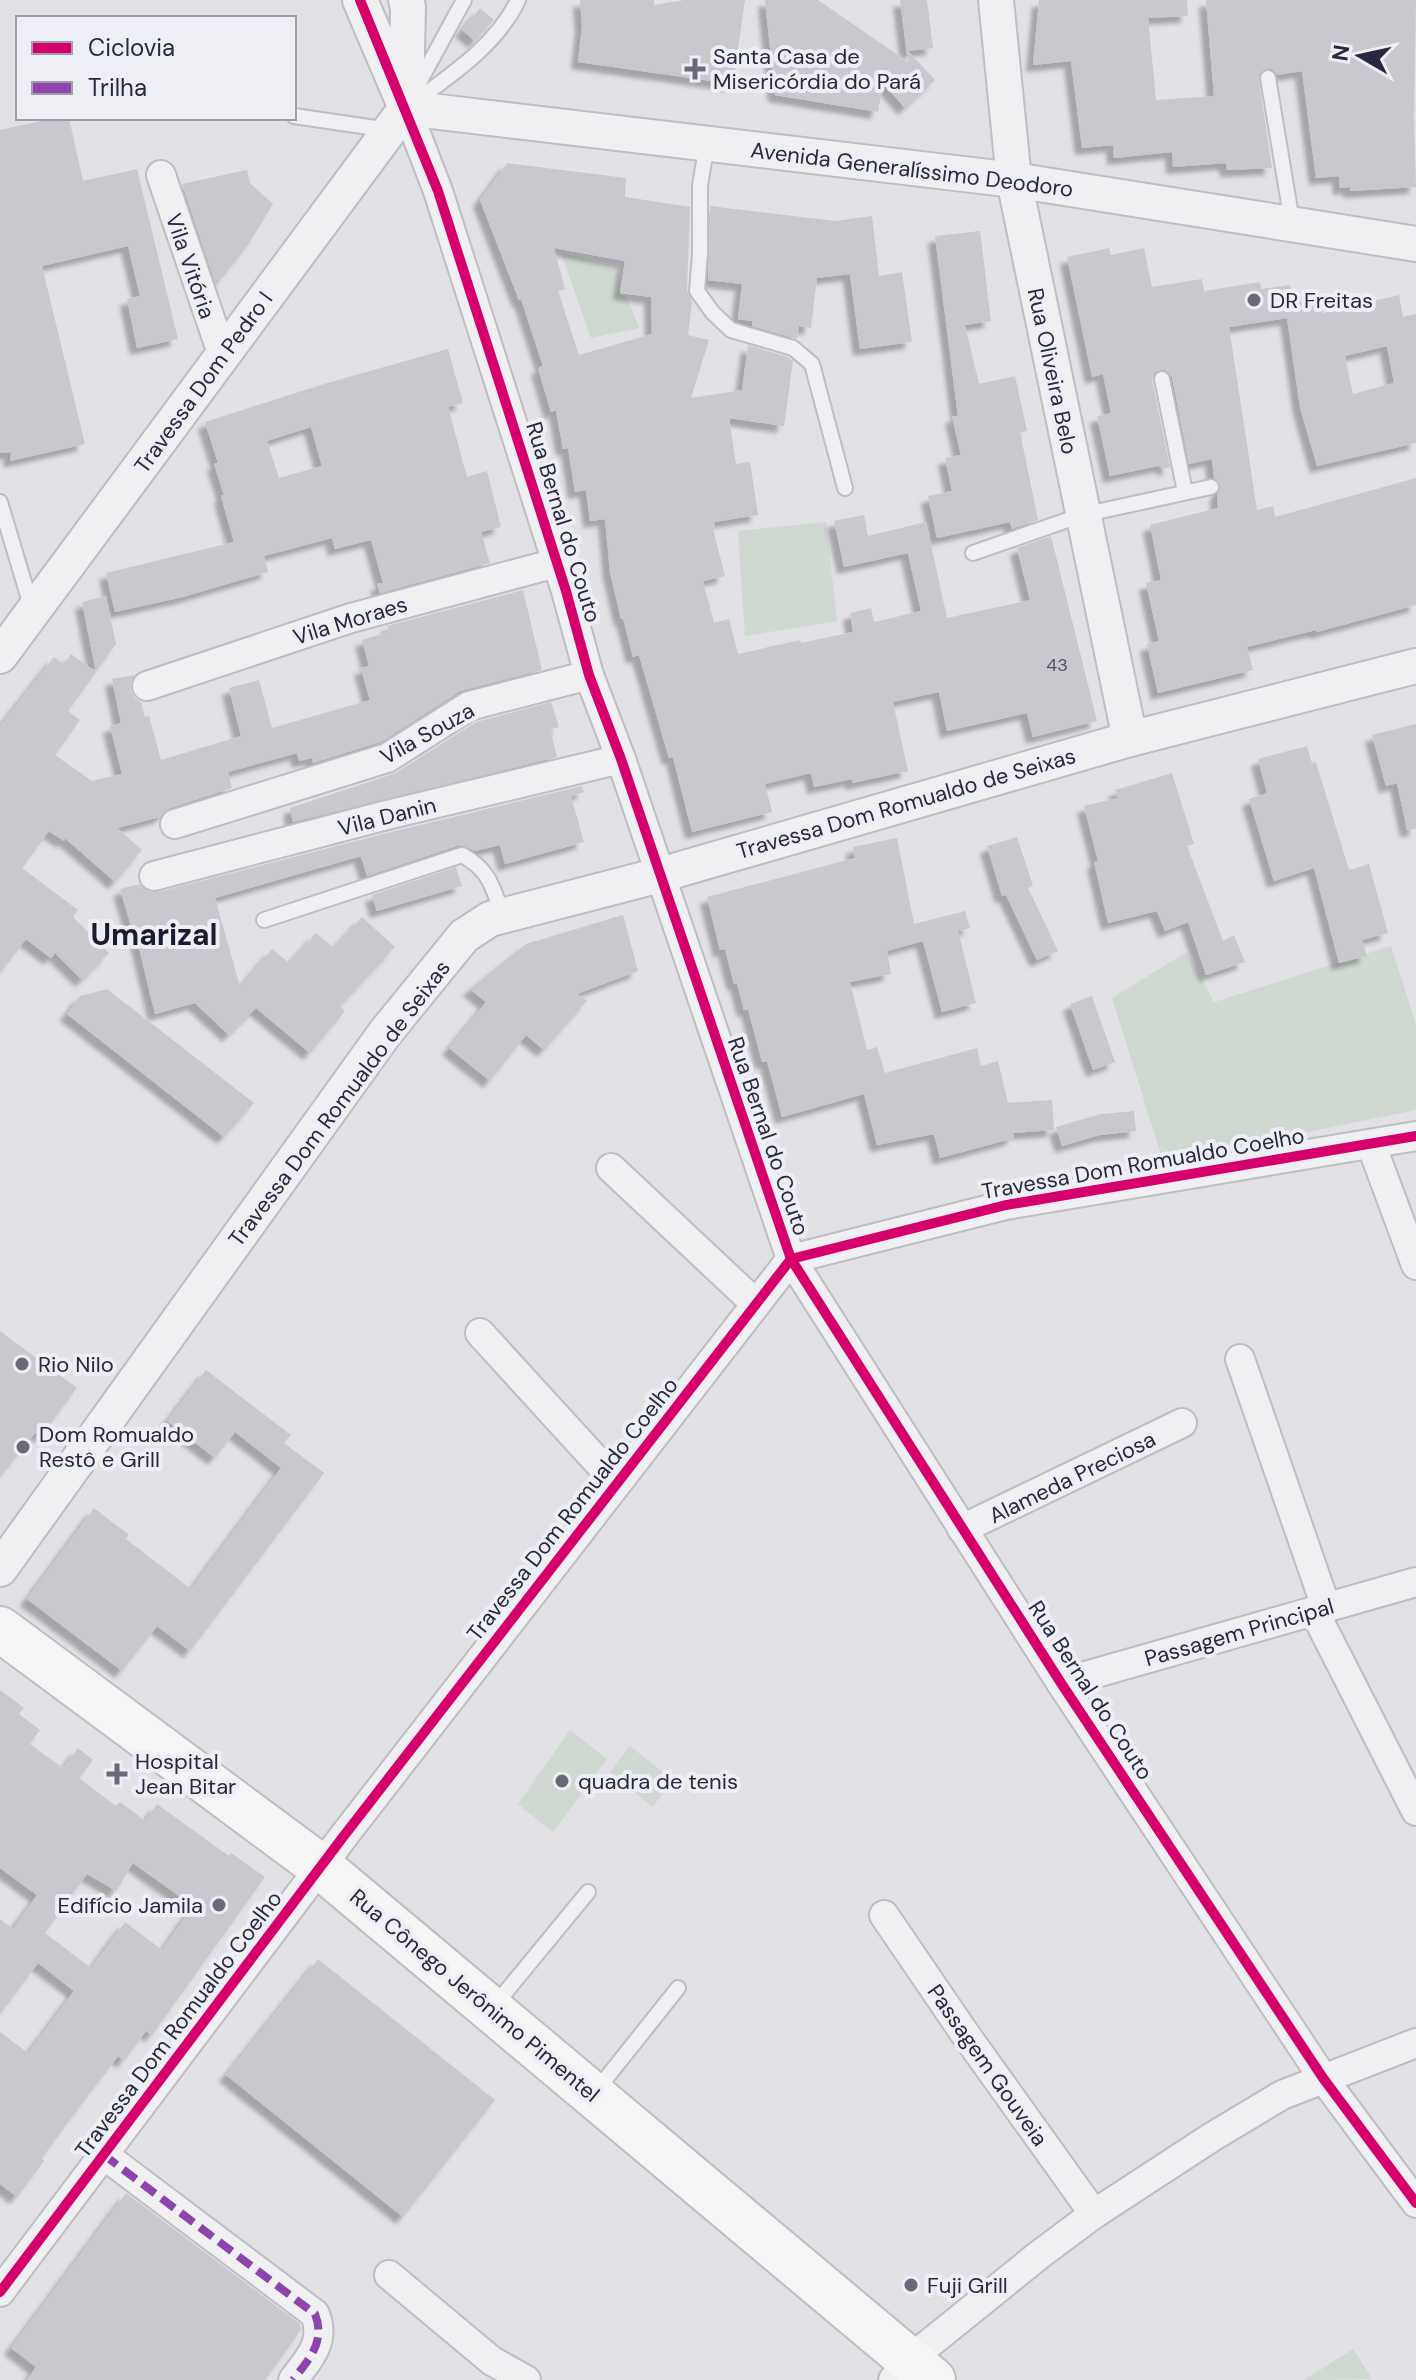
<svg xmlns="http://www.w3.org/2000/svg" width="1416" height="2380" font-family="'DM Sans',sans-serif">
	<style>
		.green { fill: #cfd9d2 }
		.building { fill: #c8c8ce; fill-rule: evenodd; filter: url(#shadow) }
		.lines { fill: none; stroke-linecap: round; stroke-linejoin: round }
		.service-casing { stroke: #bebec3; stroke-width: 18 }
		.minor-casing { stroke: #bebec3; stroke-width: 32 }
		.tertiary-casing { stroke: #bebec3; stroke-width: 38 }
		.primary-casing { stroke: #bebec3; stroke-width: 48 }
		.service { stroke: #f0f0f3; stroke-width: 14 }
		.minor { stroke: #f0f0f3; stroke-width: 28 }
		.tertiary { stroke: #f0f0f3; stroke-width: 34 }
		.primary { stroke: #f5f5f6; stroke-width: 44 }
		.quiet { stroke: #8e44ad; stroke-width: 8; stroke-dasharray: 16 8; stroke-linecap: butt }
		.cycleway-casing { stroke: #eeeff5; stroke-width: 15 }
		.cycleway { stroke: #d6006c; stroke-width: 10 }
		.poi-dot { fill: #696979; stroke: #eeeff5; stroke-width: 3 }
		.labels { text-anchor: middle; stroke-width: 8; stroke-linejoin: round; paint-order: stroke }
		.number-label { font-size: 18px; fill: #525264 }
		.poi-label { font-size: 22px; fill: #28283e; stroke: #eeeff5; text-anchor: start }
		.street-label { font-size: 22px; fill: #28283e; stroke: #eeeff5 }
		.district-label { font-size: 30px; font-weight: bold; fill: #1b1b2f; stroke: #eeeff5 }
	</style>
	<defs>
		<filter id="shadow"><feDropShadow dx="-7" dy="7" stdDeviation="2" flood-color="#0004"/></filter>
	</defs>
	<rect width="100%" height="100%" fill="#e1e1e6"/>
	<!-- green -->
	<g class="green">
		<polygon points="561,253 618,267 621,295 627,297 639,328 591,338"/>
		<polygon points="826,522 837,621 745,636 738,531"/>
		<polygon points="1391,946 1416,1024 1416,1110 1163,1161 1112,998 1187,952 1214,1002"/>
		<polygon points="570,1730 607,1759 553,1832 518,1804"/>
		<polygon points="630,1746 674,1781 652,1807 610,1772"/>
		<polygon points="1353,2349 1372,2379 1304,2380"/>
	</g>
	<!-- building -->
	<g class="building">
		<polygon points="580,0 654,0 654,5 684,0 745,0 733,84 578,62 582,26"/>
		<polygon points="765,0 818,0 908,62 900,0 927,0 933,48 908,51 935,80 905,108 883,83 878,112 775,95"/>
		<polygon points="1039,0 1187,0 1188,16 1148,18 1156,100 1214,96 1206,0 1416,0 1414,118 1416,187 1350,191 1350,187 1340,188 1339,176 1316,178 1302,71 1278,75 1272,69 1267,68 1258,75 1272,168 1227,170 1226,163 1173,167 1172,152 1114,158 1113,145 1082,148 1071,61 1033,65"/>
		<polygon points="480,8 494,20 475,41 462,30"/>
		<polygon points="54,118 69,118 83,181 137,169 178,339 137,348 127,299 140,296 128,246 42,266 85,444 10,461 11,452 0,453 0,130"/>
		<path d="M 507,163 L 626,178 L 625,197 L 690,207 L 687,290 L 692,302 L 688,335 L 709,340 L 691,398 L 742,390 L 748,345 L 788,357 L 793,361 L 784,426 L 729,418 L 736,464 L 750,462 L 758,515 L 714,522 L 715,528 L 713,529 L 725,576 L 703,581 L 714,623 L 729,619 L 738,654 L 800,640 L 801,643 L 853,632 L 850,613 L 871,608 L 874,622 L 921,611 L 908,553 L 844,567 L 834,521 L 864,515 L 868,536 L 926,522 L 947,618 L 1030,600 L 1017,548 L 1051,536 L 1097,721 L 1033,737 L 1027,713 L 947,731 L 939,692 L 893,702 L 908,771 L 852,783 L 852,779 L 814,787 L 811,773 L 765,784 L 772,812 L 692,832 L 673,757 L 669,758 L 639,655 L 633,657 L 623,618 L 621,619 L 610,572 L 605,519 L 590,521 L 586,490 L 575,492 L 568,448 L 563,449 L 556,410 L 551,412 L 538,368 L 543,366 L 521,299 L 519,300 L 480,200 ZM 554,248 L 625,261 L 620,293 L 651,297 L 652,334 L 579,355 L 558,291 L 565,289 Z"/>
		<polygon points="247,170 250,183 273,204 248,245 216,285 182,184"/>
		<polygon points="710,206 835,221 872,216 879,276 902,272 912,342 860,349 850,274 817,278 811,328 799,326 797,339 752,326 752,321 738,319 742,284 708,280"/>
		<polygon points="980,231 991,321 965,325 979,384 1015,376 1027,431 1020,432 1038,520 1012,529 1010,522 937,538 928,496 952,491 945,458 961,455 952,416 958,416 935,236"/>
		<path d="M 1109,248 L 1111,255 L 1144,248 L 1152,287 L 1202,279 L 1204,291 L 1260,282 L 1261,289 L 1290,285 L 1292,298 L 1320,293 L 1323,313 L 1399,295 L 1403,317 L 1416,314 L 1416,443 L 1317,466 L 1300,407 L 1287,318 L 1229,327 L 1257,510 L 1273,506 L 1275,517 L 1416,478 L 1416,605 L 1317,632 L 1316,630 L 1247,647 L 1253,670 L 1158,693 L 1147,644 L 1159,641 L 1146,583 L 1161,580 L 1150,525 L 1218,508 L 1217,495 L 1221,486 L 1214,478 L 1212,459 L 1189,464 L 1172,377 L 1164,369 L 1155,372 L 1152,380 L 1170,467 L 1164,469 L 1163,465 L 1110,476 L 1097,416 L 1111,413 L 1103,374 L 1092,377 L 1067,257 ZM 1387,346 L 1394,383 L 1353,394 L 1345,356 Z"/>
		<path d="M 448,349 L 463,403 L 448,407 L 467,477 L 487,471 L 501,527 L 481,532 L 490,563 L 380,593 L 377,584 L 383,583 L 371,540 L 335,549 L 332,538 L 264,556 L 268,572 L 183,597 L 115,612 L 106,573 L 234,542 L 221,496 L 224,495 L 214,464 L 218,463 L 205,422 L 324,384 ZM 311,427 L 322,466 L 279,478 L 267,441 Z"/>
		<polygon points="523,590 542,670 460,691 380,742 313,763 312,758 299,761 297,753 228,772 232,788 170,808 160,817 117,828 142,850 115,882 65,838 64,841 49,831 22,868 78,910 73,917 109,953 82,980 55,953 51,958 26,939 0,973 0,726 54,657 64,664 71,654 96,672 82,602 106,596 116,644 68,711 80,720 55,755 92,781 122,774 110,726 121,723 112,679 135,675 131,682 131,691 135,698 141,702 145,717 149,716 161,760 241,736 229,688 259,680 272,728 370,700 361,668 369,666 362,640 389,632 387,626"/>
		<polygon points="551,702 559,727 550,729 557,757 293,822 290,808 396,773 476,722"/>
		<polygon points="1416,724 1416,829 1407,830 1397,783 1386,786 1372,735"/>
		<polygon points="1307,746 1312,763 1316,762 1349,870 1369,864 1388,933 1362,940 1367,956 1339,963 1314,868 1274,881 1249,799 1267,793 1258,759"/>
		<polygon points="1172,773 1194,844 1187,846 1223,941 1234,935 1245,962 1206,975 1188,922 1165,931 1157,911 1108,923 1094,862 1098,861 1084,806 1118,798 1115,790"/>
		<polygon points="582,786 584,792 571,796 584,842 505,864 500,845 475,851 460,845 367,876 361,856 215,898 240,987 272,949 289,963 316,933 334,948 362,917 395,947 340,1006 345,1011 310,1053 256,1008 229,1035 195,1003 155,1014 134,927 132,929 120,889 140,884 149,892 158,892 391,832"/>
		<polygon points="1017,837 1033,886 1028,888 1058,951 1037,960 1006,895 1002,896 987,846"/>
		<polygon points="897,838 914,924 965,911 970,928 958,931 976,1003 942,1012 923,941 887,951 891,974 850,982 867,1050 877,1047 885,1073 977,1048 981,1066 998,1061 1008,1103 1052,1100 1054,1130 1013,1133 1014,1138 940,1158 934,1134 877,1145 864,1094 782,1117 767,1061 762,1062 748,1009 744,1010 737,983 734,984 725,949 720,950 707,897 855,858 853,847"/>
		<polygon points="456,867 462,886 377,911 372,895"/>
		<polygon points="623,915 638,971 577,994 587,1001 544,1050 526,1035 490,1081 449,1048 486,1002 470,989 526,944"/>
		<polygon points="107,989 254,1103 224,1137 67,1014 80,996"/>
		<polygon points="1092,996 1115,1062 1093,1070 1070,1004"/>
		<polygon points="1134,1111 1136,1131 1100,1135 1062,1146 1056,1127 1101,1114"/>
		<polygon points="0,1331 77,1388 41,1436 36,1432 0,1477"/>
		<polygon points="206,1370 291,1435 284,1443 324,1473 190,1651 157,1626 122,1671 27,1599 94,1508 129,1535 126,1539 191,1589 281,1468 235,1432 215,1458 167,1421"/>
		<path d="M 0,1690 L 24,1708 L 19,1714 L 40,1730 L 30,1744 L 63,1768 L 78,1748 L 93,1760 L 79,1778 L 116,1806 L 120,1802 L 145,1821 L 157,1804 L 229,1856 L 231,1853 L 265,1877 L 152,2035 L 146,2031 L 124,2061 L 118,2056 L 68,2122 L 42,2158 L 44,2161 L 17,2197 L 0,2184 L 0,2032 L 28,2053 L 74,1991 L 38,1963 L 0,2014 L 0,1919 L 13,1929 L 37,1895 L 0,1868 ZM 133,1863 L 193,1906 L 162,1950 L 125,1922 L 91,1968 L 45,1933 L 87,1874 L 116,1891 Z"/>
		<polygon points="318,1959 495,2100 403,2217 226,2075"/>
		<polygon points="126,2193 300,2324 301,2330 265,2380 27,2380 36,2367 11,2348"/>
	</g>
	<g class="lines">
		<defs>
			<g id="service">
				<polyline points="1268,78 1292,222"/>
				<polyline points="415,90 464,0"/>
				<path d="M 413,103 C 451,75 497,45 518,0"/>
				<polyline points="294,116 389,130"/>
				<polyline points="707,144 700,185 700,254 697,291 713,313 731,330 793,348 812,364 845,488"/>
				<polyline points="1162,379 1185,492"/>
				<polyline points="0,502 32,609"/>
				<polyline points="973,553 1082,515 1211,487"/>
				<path d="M 264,920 L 462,855 C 490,870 492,887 503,915"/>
				<polyline points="495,2005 588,1892"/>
				<polyline points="596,2091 678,1988"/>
			</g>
			<g id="minor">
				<polyline points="406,108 438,191 566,591 589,675 621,759 791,1259 1061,1683 1323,2078 1416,2203"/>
				<polyline points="161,175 223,356"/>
				<polyline points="147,686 351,618 556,563"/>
				<polyline points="175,824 387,758 469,706 589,675"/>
				<polyline points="154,876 387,815 621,759"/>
				<polyline points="1371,1144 1416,1265"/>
				<polyline points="611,1168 756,1304"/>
				<polyline points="480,1333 617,1483"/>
				<polyline points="1240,1359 1326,1607"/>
				<polyline points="962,1529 1182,1423"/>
				<polyline points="1314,1611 1416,1811"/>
				<polyline points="1061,1683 1416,1582"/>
				<polyline points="884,1915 963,2031 1094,2214"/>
				<path d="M 104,2155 L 315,2314 C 326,2342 309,2359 293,2380"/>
				<polyline points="389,2275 492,2361 526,2380"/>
				<polyline points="0,2292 343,1837 791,1259 1006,1205 1416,1136"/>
				<polyline points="893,2380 909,2360 1039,2255 1094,2214 1212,2137 1282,2095 1416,2043"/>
			</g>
			<g id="tertiary">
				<polyline points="360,0 406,108"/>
				<polyline points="406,0 408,7 406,96"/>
				<polyline points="996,0 1014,180 1130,739"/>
				<polyline points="406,108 1014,180 1416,244"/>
				<polyline points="0,656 406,108"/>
				<polyline points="0,1569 385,1033 464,936 490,919 660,875 1130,739 1416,666"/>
			</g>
			<polyline id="primary" points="0,1629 321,1867 933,2380"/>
		</defs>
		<!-- service casing -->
		<use href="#service" class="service-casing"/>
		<!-- minor casing -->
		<use href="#minor" class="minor-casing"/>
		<!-- tertiary casing -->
		<use href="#tertiary" class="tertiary-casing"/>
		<!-- primary casing -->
		<use href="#primary" class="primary-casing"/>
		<!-- service -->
		<use href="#service" class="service"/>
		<!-- minor -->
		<use href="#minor" class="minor"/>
		<!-- tertiary -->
		<use href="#tertiary" class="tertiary"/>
		<!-- primary -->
		<use href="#primary" class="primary"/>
		<!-- quiet -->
		<path class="quiet" d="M 104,2155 L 315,2314 C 326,2342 309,2359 293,2380"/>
		<defs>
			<g id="cycleway">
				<polyline points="360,0 438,191 566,591 589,675 621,759 791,1259 1061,1683 1323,2078 1416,2203"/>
				<polyline points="0,2292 343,1837 791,1259 1006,1205 1416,1136"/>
			</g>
		</defs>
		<!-- cycleway casing -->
		<use href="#cycleway" class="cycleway-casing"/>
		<!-- cycleway -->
		<use href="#cycleway" class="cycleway"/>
	</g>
	<!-- markers -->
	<g class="poi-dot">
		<path d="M691 57h8v8h8v8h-8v8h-8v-8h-8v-8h8z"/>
		<circle cx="1254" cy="300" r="8"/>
		<circle cx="22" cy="1364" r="8"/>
		<circle cx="23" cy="1447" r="8"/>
		<path d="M113 1762h8v8h8v8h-8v8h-8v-8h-8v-8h8z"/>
		<circle cx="562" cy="1781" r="8"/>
		<circle cx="219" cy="1905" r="8"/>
		<circle cx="911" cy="2285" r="8"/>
	</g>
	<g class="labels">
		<!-- number labels -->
		<g class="number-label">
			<text x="1057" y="671">43</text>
		</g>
		<!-- poi labels -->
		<g class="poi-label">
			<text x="713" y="64">Santa Casa de<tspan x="713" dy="25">Misericórdia do Pará</tspan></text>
			<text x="1270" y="308">DR Freitas</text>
			<text x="38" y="1372">Rio Nilo</text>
			<text x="39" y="1442">Dom Romualdo<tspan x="39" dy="25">Restô e Grill</tspan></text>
			<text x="135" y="1769">Hospital<tspan x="135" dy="25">Jean Bitar</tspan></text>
			<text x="578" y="1789">quadra de tenis</text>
			<text x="203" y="1913" text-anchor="end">Edifício Jamila</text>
			<text x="927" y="2293">Fuji Grill</text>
		</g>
		<!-- street labels -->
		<g class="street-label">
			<text transform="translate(912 169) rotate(7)" y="8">Avenida Generalíssimo Deodoro</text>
			<text transform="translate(191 266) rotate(71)" y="8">Vila Vitória</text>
			<text transform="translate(1053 371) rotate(78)" y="8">Rua Oliveira Belo</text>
			<text transform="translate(203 382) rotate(-54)" y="8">Travessa Dom Pedro I</text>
			<text transform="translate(564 522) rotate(73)" y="8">Rua Bernal do Couto</text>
			<text transform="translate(350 620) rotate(-17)" y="8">Vila Moraes</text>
			<text transform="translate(427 733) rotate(-29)" y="8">Vila Souza</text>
			<text transform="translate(906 803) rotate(-16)" y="8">Travessa Dom Romualdo de Seixas</text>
			<text transform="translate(387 816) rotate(-14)" y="8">Vila Danin</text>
			<text transform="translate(339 1103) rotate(-53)" y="8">Travessa Dom Romualdo de Seixas</text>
			<text transform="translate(769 1136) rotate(71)" y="8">Rua Bernal do Couto</text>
			<text transform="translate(1143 1163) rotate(-10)" y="8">Travessa Dom Romualdo Coelho</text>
			<text transform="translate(1072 1477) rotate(-26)" y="8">Alameda Preciosa</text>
			<text transform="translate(572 1509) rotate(-52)" y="8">Travessa Dom Romualdo Coelho</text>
			<text transform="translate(1239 1632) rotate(-16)" y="8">Passagem Principal</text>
			<text transform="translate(1091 1690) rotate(57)" y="8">Rua Bernal do Couto</text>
			<text transform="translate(475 1995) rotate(40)" y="8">Rua Cônego Jerônimo Pimentel</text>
			<text transform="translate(178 2024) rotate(-53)" y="8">Travessa Dom Romualdo Coelho</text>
			<text transform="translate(988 2065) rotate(55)" y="8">Passagem Gouveia</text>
		</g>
		<!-- district labels -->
		<g class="district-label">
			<text x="154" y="945">Umarizal</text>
		</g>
	</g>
	<!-- legend -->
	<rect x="16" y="16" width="280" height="104" fill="#eeeff5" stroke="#9f9fac" stroke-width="2"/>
	<rect x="32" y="42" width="40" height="12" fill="#d6006c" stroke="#9f9fac" stroke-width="2"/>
	<text x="88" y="56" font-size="24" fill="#28283e">Ciclovia</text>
	<rect x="32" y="82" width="40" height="12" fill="#8e44ad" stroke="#9f9fac" stroke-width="2"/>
	<text x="88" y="96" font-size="24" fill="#28283e">Trilha</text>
	<!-- north arrow -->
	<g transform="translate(1360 56) rotate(279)" stroke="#eeeff5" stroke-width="6" paint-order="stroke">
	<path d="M0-6L14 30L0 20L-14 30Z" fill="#28283e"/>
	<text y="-12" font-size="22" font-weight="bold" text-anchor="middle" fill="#28283e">N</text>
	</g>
</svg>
